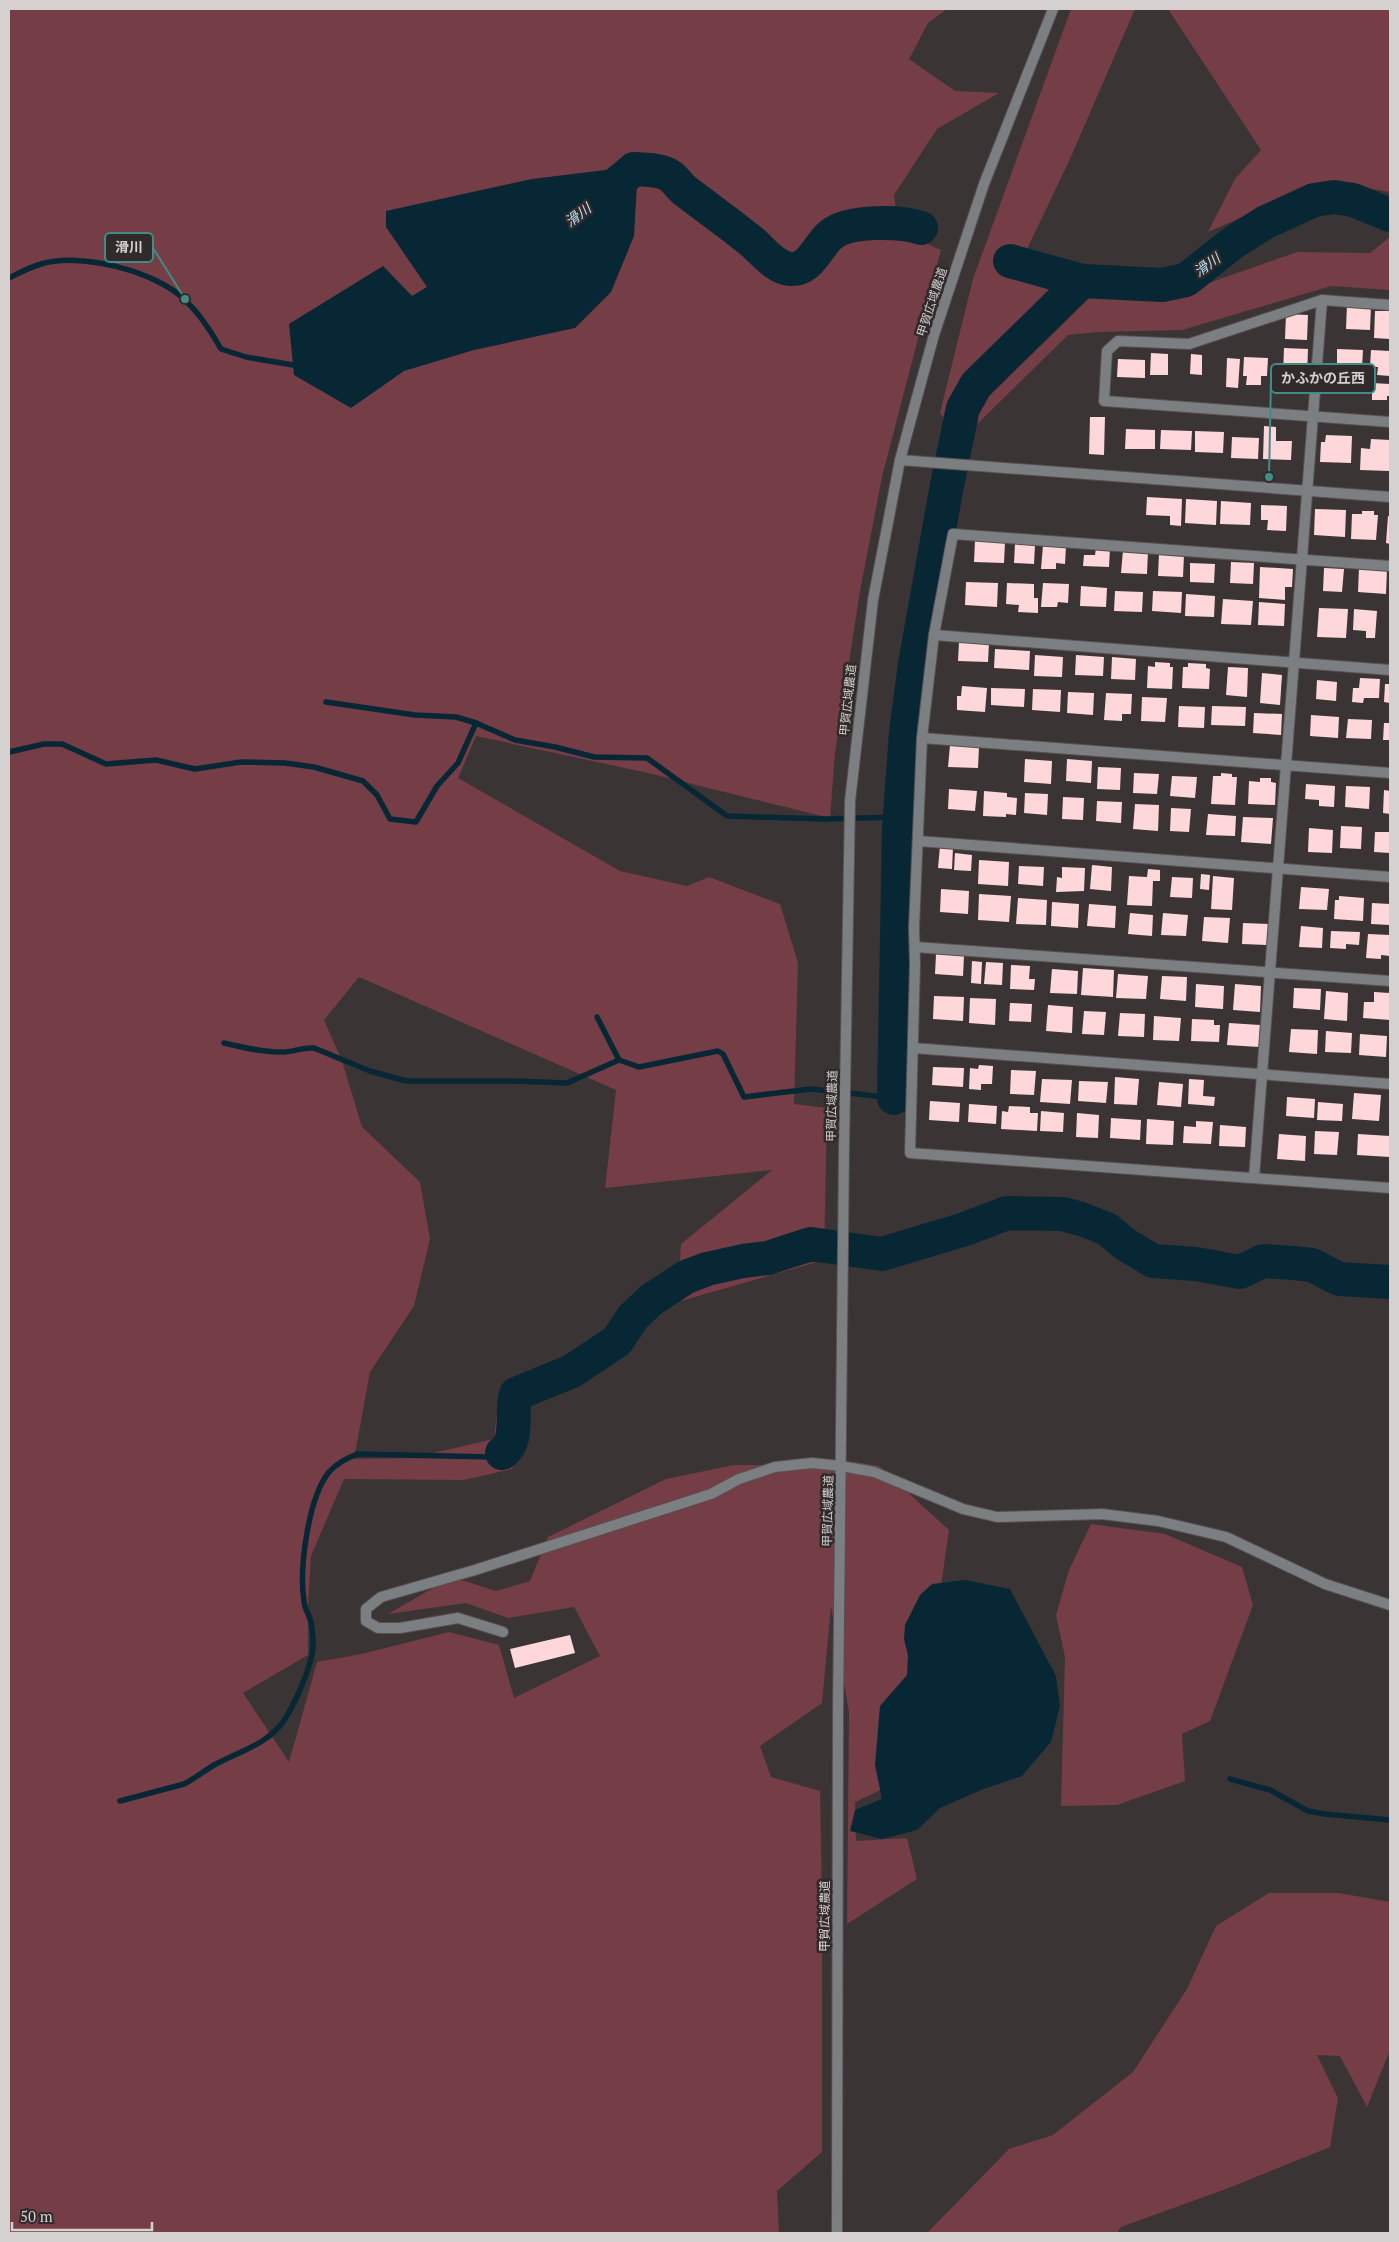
<svg xmlns="http://www.w3.org/2000/svg" width="1399" height="2242" font-family="'PT Serif','Noto Sans JP',serif">
	<style>
		.green { fill: #753d45 }
		.water { fill: #082735 }
		.lines { fill: none; stroke-linecap: round; stroke-linejoin: round }
		.stream { stroke: #082735; stroke-width: 5.5 }
		.river { stroke: #082735; stroke-width: 34 }
		.building { fill: #fed7db }
		.minor-casing { stroke: #575051; stroke-width: 12 }
		.tertiary-casing { stroke: #575051; stroke-width: 12 }
		.minor { stroke: #7c7f81; stroke-width: 10 }
		.tertiary { stroke: #7c7f81; stroke-width: 10 }
		.labels { text-anchor: middle; stroke-width: 5; stroke-linejoin: round; paint-order: stroke }
		.street-label { font-size: 12px; fill: #d5d1d1; stroke: #312a2b }
		.water-label { font-size: 14px; font-style: italic; fill: #b5e1f8; stroke: #312a2b }
		.leader { fill: none; stroke: #408d87; stroke-width: 2 }
		.callout-dot { fill: #408d87; stroke: #312a2b; stroke-width: 2 }
		.callout { fill: #312a2b; stroke: #408d87; stroke-width: 2 }
		.callout-label { font-size: 14px; text-anchor: middle; font-weight: bold; fill: #d5d1d1 }
	</style>
	<rect width="100%" height="100%" fill="#3b3435"/>
	<!-- green -->
	<g class="green">
		<polygon points="9,9 947,9 928,23 909,59 955,91 999,93 937,129 894,195 899,231 941,250 882,477 860,591 835,753 830,818 648,773 476,736 458,778 620,871 687,886 709,877 780,904 798,963 794,1104 827,1108 824,1260 677,1302 681,1244 772,1170 605,1188 616,1090 359,977 324,1020 342,1061 362,1127 420,1182 430,1239 414,1306 370,1372 354,1459 411,1458 494,1439 497,1412 522,1423 512,1469 464,1480 344,1479 311,1556 308,1605 308,1655 243,1693 289,1762 317,1662 362,1654 449,1632 499,1645 514,1698 600,1656 574,1607 508,1618 466,1603 388,1614 452,1577 496,1591 530,1581 548,1537 666,1479 734,1465 809,1465 855,1462 879,1466 949,1530 939,1600 885,1788 855,1802 856,1841 907,1838 917,1879 847,1924 849,1712 831,1606 822,1703 760,1746 771,1777 820,1791 822,1899 822,2152 777,2191 779,2233 9,2233"/>
		<polygon points="1071,9 1135,9 1070,159 1018,268 1096,291 1172,296 1297,252 1370,253 1390,237 1390,290 1331,286 1182,330 1099,332 1068,335 962,439 940,413 973,279"/>
		<polygon points="1168,9 1390,9 1390,192 1325,181 1208,232 1235,179 1261,150"/>
		<polygon points="1091,1524 1165,1534 1242,1567 1253,1605 1210,1721 1182,1734 1185,1781 1117,1805 1061,1806 1065,1657 1056,1615 1069,1570"/>
		<polygon points="1269,1893 1339,1893 1390,1902 1390,2050 1367,2107 1340,2056 1317,2055 1338,2098 1330,2147 1226,2189 1121,2227 1117,2233 927,2233 1009,2149 1053,2135 1133,2072 1187,1989 1216,1926"/>
	</g>
	<!-- water -->
	<g class="water">
		<polygon points="638,166 634,236 611,292 575,328 474,350 404,371 351,408 294,375 289,324 383,266 412,296 427,287 386,227 386,211 532,179"/>
		<polygon points="965,1580 1010,1589 1056,1676 1060,1706 1051,1742 1022,1776 981,1790 940,1808 917,1830 882,1839 850,1831 855,1810 882,1799 875,1765 880,1706 907,1675 908,1656 904,1639 905,1625 920,1595 932,1584"/>
	</g>
	<g class="lines">
		<!-- stream -->
		<g class="stream">
			<path d="M 9,278 C 19,273 30,267 41,264 C 80,252 156,271 185,300 C 200,314 211,331 221,349 L 246,357 L 299,366"/>
			<polyline points="326,702 415,715 456,717 476,723 515,740 555,747 594,757 647,758 727,816 824,819 900,817"/>
			<polyline points="9,752 44,744 62,744 106,764 156,760 195,769 241,762 285,763 314,767 363,781 377,795 390,819 416,822 437,786 458,763 476,723"/>
			<polyline points="597,1017 619,1060"/>
			<path d="M 224,1043 C 243,1047 264,1053 283,1052 C 294,1052 303,1047 314,1048 L 370,1071 L 406,1081 L 513,1081 L 567,1083 L 619,1060 L 639,1067 L 718,1051 L 723,1054 L 744,1097 L 811,1089 L 894,1098"/>
			<polyline points="1230,1779 1270,1790 1308,1811 1325,1814 1390,1820"/>
			<path d="M 120,1801 L 184,1784 C 196,1778 205,1770 216,1764 C 240,1751 266,1745 283,1722 C 294,1706 313,1664 313,1645 C 313,1636 313,1627 310,1619 C 308,1613 304,1607 304,1601 C 299,1569 308,1498 329,1472 C 337,1463 346,1459 357,1454 L 491,1457 L 502,1453"/>
		</g>
		<!-- river -->
		<g class="river">
			<path d="M 602,196 L 634,169 C 645,170 657,169 667,174 C 674,177 678,185 684,190 C 706,207 729,223 751,241 C 763,251 774,267 790,269 C 811,271 818,244 832,234 C 850,220 901,221 921,228"/>
			<polyline points="1010,261 1082,281 1162,285 1186,280 1234,242 1266,222 1314,200 1334,197 1353,200 1390,215"/>
			<polyline points="894,1098 899,828 906,733 915,664 947,485 963,408 976,385 1082,281"/>
			<path d="M 502,1453 C 520,1441 510,1413 516,1394 L 572,1371 L 617,1341 L 633,1317 L 651,1300 L 686,1277 L 707,1269 L 743,1261 L 768,1258 L 811,1244 L 882,1254 L 965,1229 L 1007,1213 L 1063,1214 L 1081,1219 L 1107,1229 L 1125,1244 L 1153,1261 L 1196,1264 L 1240,1272 L 1263,1261 L 1294,1263 L 1312,1265 L 1339,1279 L 1390,1282"/>
		</g>
	</g>
	<!-- building -->
	<g class="building">
		<polygon points="1347,304 1371,305 1370,330 1346,329"/>
		<polygon points="1375,311 1390,311 1390,339 1374,338"/>
		<polygon points="1286,314 1308,315 1307,340 1285,339"/>
		<polygon points="1284,348 1308,349 1307,376 1283,375"/>
		<polygon points="1337,349 1363,350 1362,368 1337,367"/>
		<polygon points="1371,350 1390,351 1390,376 1377,375 1378,367 1370,367"/>
		<polygon points="1151,353 1168,354 1168,375 1150,375"/>
		<polygon points="1191,354 1202,355 1202,375 1190,374"/>
		<polygon points="1244,357 1268,358 1267,376 1261,376 1261,385 1246,385 1247,376 1243,376"/>
		<polygon points="1227,358 1240,359 1238,388 1226,387"/>
		<polygon points="1118,359 1145,360 1145,378 1117,377"/>
		<polygon points="1372,383 1390,384 1390,396 1387,396 1387,400 1372,400"/>
		<polygon points="1090,417 1105,417 1104,455 1089,454"/>
		<polygon points="1264,426 1276,427 1276,441 1292,441 1291,460 1263,459"/>
		<polygon points="1126,429 1155,430 1155,449 1125,449"/>
		<polygon points="1161,430 1192,431 1191,450 1160,449"/>
		<polygon points="1195,431 1224,432 1223,453 1195,452"/>
		<polygon points="1326,435 1352,436 1351,463 1320,462 1321,442 1325,442"/>
		<polygon points="1232,437 1259,438 1258,459 1231,458"/>
		<polygon points="1371,439 1390,440 1389,471 1360,470 1361,448 1370,449"/>
		<polygon points="1147,497 1182,499 1181,526 1170,525 1170,516 1146,515"/>
		<polygon points="1186,499 1217,501 1216,525 1185,523"/>
		<polygon points="1221,501 1251,503 1250,525 1220,524"/>
		<polygon points="1261,505 1287,506 1286,531 1267,530 1268,520 1261,520"/>
		<polygon points="1315,509 1346,510 1345,537 1314,535"/>
		<polygon points="1362,511 1374,511 1374,515 1378,515 1376,540 1351,539 1352,514 1362,514"/>
		<polygon points="1388,516 1390,516 1390,544 1386,543"/>
		<polygon points="975,540 1005,542 1004,563 974,562"/>
		<polygon points="1015,544 1035,545 1034,564 1014,563"/>
		<polygon points="1043,545 1066,546 1065,564 1056,563 1056,569 1041,569"/>
		<polygon points="1096,548 1110,548 1109,567 1083,566 1084,555 1095,555"/>
		<polygon points="1123,550 1148,551 1147,574 1121,573"/>
		<polygon points="1159,553 1184,555 1183,577 1158,576"/>
		<polygon points="1231,562 1254,563 1253,584 1230,583"/>
		<polygon points="1190,563 1215,564 1214,583 1190,582"/>
		<polygon points="1260,567 1293,569 1292,587 1285,587 1285,600 1259,598"/>
		<polygon points="1324,568 1344,569 1342,592 1323,591"/>
		<polygon points="1359,568 1387,569 1386,594 1358,592"/>
		<polygon points="966,582 998,583 997,607 965,605"/>
		<polygon points="1007,583 1034,584 1034,598 1038,598 1038,613 1018,612 1019,605 1006,604"/>
		<polygon points="1043,583 1069,584 1068,603 1058,602 1057,607 1041,607"/>
		<polygon points="1081,586 1107,588 1106,607 1080,606"/>
		<polygon points="1115,591 1143,592 1142,612 1114,611"/>
		<polygon points="1153,591 1182,592 1181,613 1152,611"/>
		<polygon points="1186,594 1215,596 1214,617 1185,616"/>
		<polygon points="1223,599 1253,601 1251,625 1221,624"/>
		<polygon points="1259,602 1285,604 1284,626 1258,625"/>
		<polygon points="1319,608 1348,609 1346,638 1317,637"/>
		<polygon points="1354,609 1377,611 1375,638 1366,638 1366,631 1353,630"/>
		<polygon points="959,642 989,643 988,662 958,661"/>
		<polygon points="995,649 1030,651 1029,670 994,668"/>
		<polygon points="1035,655 1063,657 1062,677 1034,676"/>
		<polygon points="1076,655 1104,657 1103,676 1075,675"/>
		<polygon points="1112,657 1136,659 1135,680 1111,679"/>
		<polygon points="1155,662 1170,663 1170,667 1173,667 1172,689 1147,688 1148,666 1155,667"/>
		<polygon points="1188,663 1206,664 1206,668 1210,669 1209,689 1182,688 1183,667 1188,667"/>
		<polygon points="1228,667 1248,668 1247,697 1226,695"/>
		<polygon points="1262,673 1282,675 1280,705 1260,703"/>
		<polygon points="1360,678 1380,679 1379,698 1364,698 1363,703 1352,702 1353,688 1359,688"/>
		<polygon points="1317,680 1337,682 1336,701 1316,699"/>
		<polygon points="1385,684 1390,684 1390,703 1384,702"/>
		<polygon points="962,686 987,688 985,712 957,710 957,696 961,696"/>
		<polygon points="991,688 1025,689 1024,707 991,705"/>
		<polygon points="1033,689 1061,690 1060,712 1032,710"/>
		<polygon points="1068,692 1094,693 1093,715 1067,713"/>
		<polygon points="1106,693 1132,694 1131,714 1122,714 1122,721 1104,720"/>
		<polygon points="1142,697 1167,698 1165,722 1141,721"/>
		<polygon points="1179,706 1205,707 1204,728 1178,727"/>
		<polygon points="1212,706 1246,707 1245,726 1211,725"/>
		<polygon points="1254,713 1282,714 1281,735 1253,733"/>
		<polygon points="1311,715 1339,717 1338,738 1310,736"/>
		<polygon points="1348,719 1372,720 1371,739 1346,738"/>
		<polygon points="1384,723 1390,723 1390,740 1383,740"/>
		<polygon points="950,745 979,747 978,768 948,767"/>
		<polygon points="1025,759 1052,761 1051,784 1024,782"/>
		<polygon points="1067,759 1092,761 1091,783 1066,781"/>
		<polygon points="1098,767 1121,768 1120,790 1097,789"/>
		<polygon points="1134,773 1159,774 1157,794 1133,793"/>
		<polygon points="1221,773 1232,774 1232,777 1237,777 1235,805 1211,804 1213,776 1221,776"/>
		<polygon points="1172,776 1197,777 1195,798 1170,796"/>
		<polygon points="1260,778 1271,778 1271,782 1276,783 1275,805 1248,804 1249,781 1260,782"/>
		<polygon points="1306,784 1335,786 1334,807 1319,806 1319,800 1305,799"/>
		<polygon points="1346,786 1370,787 1369,809 1345,807"/>
		<polygon points="949,789 977,791 975,811 948,809"/>
		<polygon points="1384,790 1390,791 1390,814 1383,813"/>
		<polygon points="984,791 1007,793 1007,797 1017,798 1016,815 1006,814 1006,817 983,816"/>
		<polygon points="1025,793 1048,794 1047,815 1024,813"/>
		<polygon points="1063,797 1084,798 1083,820 1062,819"/>
		<polygon points="1097,801 1122,802 1121,823 1096,821"/>
		<polygon points="1135,804 1159,805 1158,831 1133,829"/>
		<polygon points="1171,808 1191,809 1189,832 1170,831"/>
		<polygon points="1208,814 1236,816 1235,836 1206,835"/>
		<polygon points="1243,817 1273,818 1271,844 1241,842"/>
		<polygon points="1341,826 1362,827 1361,849 1340,848"/>
		<polygon points="1309,828 1333,830 1332,853 1308,852"/>
		<polygon points="1375,832 1390,832 1390,853 1374,852"/>
		<polygon points="940,846 953,847 952,869 938,868"/>
		<polygon points="955,853 972,855 971,871 954,870"/>
		<polygon points="979,860 1009,862 1008,886 978,884"/>
		<polygon points="1092,865 1112,867 1111,891 1090,889"/>
		<polygon points="1019,866 1044,867 1043,886 1018,884"/>
		<polygon points="1062,867 1085,868 1084,891 1056,892 1057,877 1062,878"/>
		<polygon points="1148,869 1160,870 1160,881 1153,881 1152,906 1127,905 1129,876 1147,877"/>
		<polygon points="1201,874 1210,875 1209,890 1200,889"/>
		<polygon points="1213,876 1234,878 1232,910 1211,909"/>
		<polygon points="1172,877 1193,878 1192,898 1170,897"/>
		<polygon points="1301,887 1329,889 1327,910 1299,909"/>
		<polygon points="941,889 969,891 968,914 940,912"/>
		<polygon points="979,894 1011,896 1009,922 978,920"/>
		<polygon points="1339,896 1364,898 1363,921 1334,919 1335,900 1339,900"/>
		<polygon points="1018,898 1047,900 1046,925 1016,924"/>
		<polygon points="1052,902 1079,904 1078,928 1051,926"/>
		<polygon points="1372,903 1390,904 1390,925 1371,924"/>
		<polygon points="1089,904 1116,906 1115,928 1087,926"/>
		<polygon points="1130,913 1153,915 1152,936 1128,934"/>
		<polygon points="1163,913 1188,915 1186,936 1161,935"/>
		<polygon points="1204,917 1230,918 1228,943 1202,941"/>
		<polygon points="1243,923 1269,924 1267,945 1242,944"/>
		<polygon points="1301,926 1323,928 1322,948 1299,947"/>
		<polygon points="1331,931 1360,932 1359,945 1346,944 1346,949 1330,948"/>
		<polygon points="1368,934 1390,935 1390,956 1381,955 1381,959 1366,958"/>
		<polygon points="936,954 964,956 963,976 935,974"/>
		<polygon points="972,961 982,962 981,984 971,983"/>
		<polygon points="986,962 1003,963 1002,985 984,984"/>
		<polygon points="1011,965 1030,966 1029,979 1035,979 1034,990 1010,989"/>
		<polygon points="1083,968 1114,970 1113,997 1081,995"/>
		<polygon points="1052,969 1078,971 1077,994 1050,993"/>
		<polygon points="1118,974 1148,976 1146,999 1116,998"/>
		<polygon points="1162,976 1187,977 1186,1001 1160,999"/>
		<polygon points="1196,984 1224,986 1223,1009 1195,1007"/>
		<polygon points="1235,984 1261,986 1260,1012 1233,1010"/>
		<polygon points="1294,988 1321,989 1320,1010 1293,1008"/>
		<polygon points="1326,991 1348,993 1347,1021 1324,1019"/>
		<polygon points="1374,992 1390,993 1390,1020 1363,1018 1364,1002 1374,1002"/>
		<polygon points="934,996 964,997 963,1021 933,1019"/>
		<polygon points="970,998 996,999 995,1025 969,1023"/>
		<polygon points="1010,1003 1032,1004 1031,1022 1009,1021"/>
		<polygon points="1048,1005 1073,1007 1072,1033 1046,1031"/>
		<polygon points="1084,1011 1106,1012 1104,1035 1082,1034"/>
		<polygon points="1120,1013 1145,1014 1144,1037 1118,1036"/>
		<polygon points="1154,1016 1181,1018 1179,1041 1153,1040"/>
		<polygon points="1192,1019 1214,1020 1214,1025 1220,1025 1219,1042 1191,1041"/>
		<polygon points="1229,1023 1260,1025 1259,1047 1227,1045"/>
		<polygon points="1291,1029 1318,1030 1317,1054 1289,1052"/>
		<polygon points="1326,1031 1352,1033 1351,1053 1325,1052"/>
		<polygon points="1360,1034 1387,1036 1386,1057 1359,1055"/>
		<polygon points="979,1065 993,1066 992,1084 981,1084 981,1090 969,1089 970,1068 978,1069"/>
		<polygon points="933,1067 964,1068 963,1087 932,1085"/>
		<polygon points="1011,1070 1036,1071 1034,1095 1010,1094"/>
		<polygon points="1115,1077 1139,1079 1137,1105 1114,1104"/>
		<polygon points="1042,1079 1072,1080 1070,1104 1040,1102"/>
		<polygon points="1189,1079 1204,1080 1203,1096 1215,1097 1214,1106 1188,1104"/>
		<polygon points="1079,1081 1108,1082 1106,1103 1078,1101"/>
		<polygon points="1159,1082 1183,1084 1181,1107 1157,1105"/>
		<polygon points="1354,1093 1381,1095 1379,1121 1352,1119"/>
		<polygon points="1287,1097 1315,1099 1314,1118 1286,1116"/>
		<polygon points="930,1101 960,1103 959,1122 929,1120"/>
		<polygon points="1318,1102 1343,1104 1342,1121 1317,1120"/>
		<polygon points="969,1104 997,1106 996,1124 968,1122"/>
		<polygon points="1009,1106 1030,1107 1030,1113 1038,1113 1037,1131 1001,1129 1002,1111 1008,1112"/>
		<polygon points="1041,1111 1064,1113 1063,1132 1040,1131"/>
		<polygon points="1077,1113 1099,1115 1098,1138 1076,1137"/>
		<polygon points="1111,1118 1141,1120 1140,1140 1110,1138"/>
		<polygon points="1147,1119 1174,1121 1173,1145 1146,1144"/>
		<polygon points="1196,1121 1213,1122 1211,1144 1183,1143 1184,1126 1196,1127"/>
		<polygon points="1220,1125 1246,1127 1245,1147 1219,1146"/>
		<polygon points="1315,1131 1339,1132 1337,1155 1314,1154"/>
		<polygon points="1279,1134 1306,1136 1305,1161 1277,1159"/>
		<polygon points="1358,1134 1390,1136 1390,1157 1357,1155"/>
		<polygon points="570,1635 575,1653 515,1668 510,1649"/>
	</g>
	<g class="lines">
		<defs>
			<g id="minor">
				<polyline points="1390,305 1322,300 1189,344 1118,341 1107,351 1104,401 1390,422"/>
				<polyline points="1390,566 953,534 934,635 922,738 914,928 915,964 910,1153 1390,1188"/>
				<polyline points="934,635 1390,670"/>
				<polyline points="922,738 1390,773"/>
				<polyline points="918,841 1390,877"/>
				<polyline points="915,947 1390,981"/>
				<polyline points="913,1048 1390,1084"/>
				<polyline points="1254,1178 1322,300"/>
				<polyline points="503,1632 458,1618 400,1628 378,1628 366,1621 366,1609 381,1597 475,1570 711,1494 739,1479 775,1467 812,1463 841,1466 874,1472 963,1509 997,1517 1102,1514 1158,1521 1226,1537 1325,1584 1390,1605"/>
			</g>
			<g id="tertiary">
				<polyline points="900,460 1390,497"/>
				<polyline points="837,2233 838,1712 844,1150 850,801 873,600 900,460 914,408 934,335 984,184 1053,9"/>
			</g>
		</defs>
		<!-- minor casing -->
		<use href="#minor" class="minor-casing"/>
		<!-- tertiary casing -->
		<use href="#tertiary" class="tertiary-casing"/>
		<!-- minor -->
		<use href="#minor" class="minor"/>
		<!-- tertiary -->
		<use href="#tertiary" class="tertiary"/>
	</g>
	<g class="labels">
		<!-- street labels -->
		<g class="street-label">
			<text transform="translate(932 302) rotate(-72)" y="4">甲賀広域農道</text>
			<text transform="translate(848 700) rotate(-84)" y="4">甲賀広域農道</text>
			<text transform="translate(832 1106) rotate(-89)" y="4">甲賀広域農道</text>
			<text transform="translate(828 1511) rotate(-89)" y="4">甲賀広域農道</text>
			<text transform="translate(825 1916) rotate(-90)" y="4">甲賀広域農道</text>
		</g>
		<!-- water labels -->
		<g class="water-label">
			<text transform="translate(578 215) rotate(-37)" y="5">滑川</text>
			<text transform="translate(1207 265) rotate(-36)" y="5">滑川</text>
		</g>
	</g>
	<!-- callouts -->
	<path class="leader" d="M185 299L153 248M1269 477L1271 379"/>
	<g class="callout-dot">
		<circle cx="185" cy="299" r="5"/>
		<circle cx="1269" cy="477" r="5"/>
	</g>
	<g class="callout">
		<rect x="105" y="233" width="48" height="29" rx="5"/>
		<rect x="1271" y="364" width="104" height="29" rx="5"/>
	</g>
	<g class="callout-label">
		<text x="129" y="252">滑川</text>
		<text x="1323" y="383">かふかの丘西</text>
	</g>
	<!-- border -->
	<rect width="1399" height="2242" fill="none" stroke="#d5d1d1" stroke-width="20"/>
	<!-- scale -->
	<path d="M12 2222v8h140v-8" fill="none" stroke="#d5d1d1" stroke-width="2.5"/>
	<text x="20" y="2222" font-size="15" fill="#d5d1d1" stroke="#312a2b" stroke-width="4" paint-order="stroke">50 m</text>
</svg>
